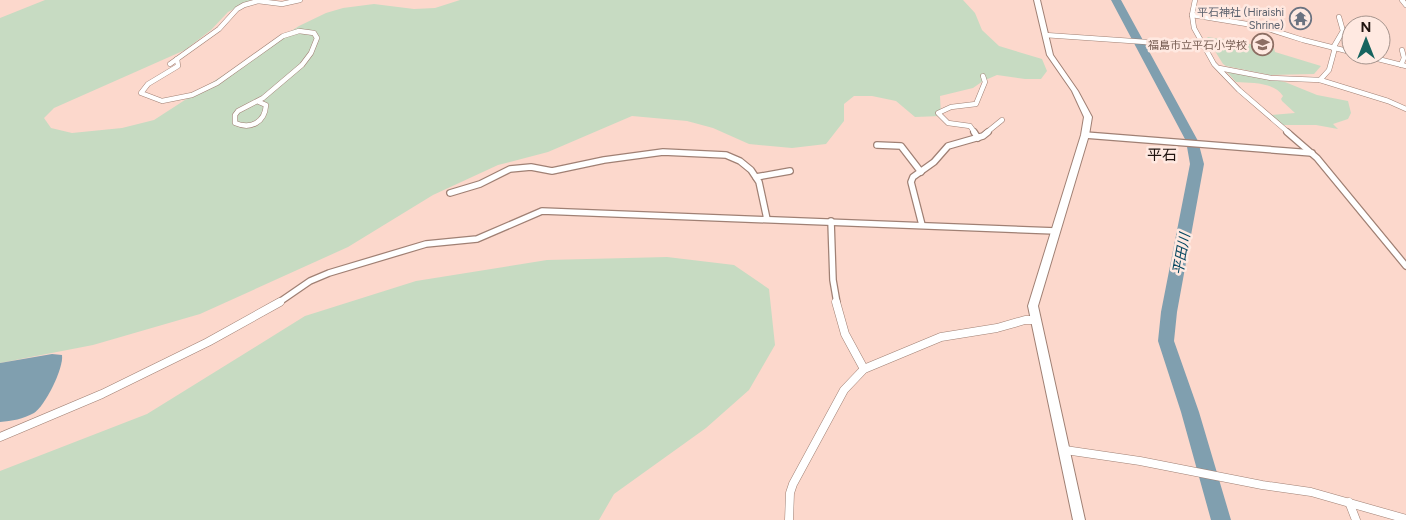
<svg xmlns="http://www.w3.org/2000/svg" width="1406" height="520" font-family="Figtree,'Noto Sans JP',sans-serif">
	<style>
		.green { fill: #c7dbc2 }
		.water { fill: #809faf }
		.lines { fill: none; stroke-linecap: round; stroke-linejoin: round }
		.river { fill: #809faf; fill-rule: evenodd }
		.street-far2-casing { stroke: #a08074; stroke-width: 5.5 }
		.street-far1-casing { stroke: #a08074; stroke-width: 8 }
		.street-casing { stroke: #a08074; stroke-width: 9 }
		.secondary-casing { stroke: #a08074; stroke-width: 2 }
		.street-far2 { stroke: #fff; stroke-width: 4.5 }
		.street-far1 { stroke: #fff; stroke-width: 5.5 }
		.street { stroke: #fff; stroke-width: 8 }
		.secondary { fill: #fff; fill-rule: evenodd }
		.labels { text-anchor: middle; stroke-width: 5; stroke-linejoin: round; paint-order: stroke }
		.far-worship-label { font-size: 11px; fill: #5b616d; stroke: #ffe9e1; text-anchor: end }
		.far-education-label { font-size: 11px; fill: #785e54; stroke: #ffe9e1; text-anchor: end }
		.water-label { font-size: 14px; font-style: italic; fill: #074861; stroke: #ffe9e1 }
		.quarter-label { font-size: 15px; fill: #201410; stroke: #ffe9e1 }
	</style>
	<rect width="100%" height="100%" fill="#fcd8cc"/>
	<!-- green -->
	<g class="green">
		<polygon points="45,0 251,0 228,12 211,30 185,50 54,108 44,118 51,128 72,133 122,128 154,120 299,26 326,13 343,8 374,4 414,9 435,8 460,0 963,0 975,13 982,30 999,46 1042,59 1047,71 1041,79 1025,79 997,75 983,81 973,88 940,96 941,116 915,117 896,101 872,96 854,96 844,104 844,121 826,144 792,148 749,144 713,128 687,121 632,116 548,152 498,165 433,195 348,247 200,314 93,345 0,363 0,18"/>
		<polygon points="1208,37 1274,48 1275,52 1321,66 1314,74 1270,75 1226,66 1223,64 1207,38"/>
		<path d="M 1226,71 L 1285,82 L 1317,95 L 1348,101 L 1351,113 L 1348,119 L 1333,124 L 1338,129 L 1316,125 L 1282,125 L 1271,115 L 1295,113 L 1282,101 L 1281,99 L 1283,96 C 1274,82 1252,83 1236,82 Z"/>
		<polygon points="667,257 734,265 769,289 775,345 749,390 706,428 614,494 599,520 0,520 0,471 147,414 305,316 416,281 547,260"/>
	</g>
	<!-- water -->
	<path class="water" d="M 52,354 L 62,355 C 64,368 45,406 34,413 C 23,419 12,421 0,422 L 0,363 Z"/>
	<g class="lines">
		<!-- river -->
		<polygon class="river" points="1111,0 1121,0 1198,141 1204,164 1177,312 1174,341 1199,412 1231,520 1211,520 1181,412 1158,341 1161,312 1190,164 1186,141"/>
		<defs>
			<g id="street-far2">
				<polyline points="1195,0 1192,15 1194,28 1214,64 1239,90 1289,133"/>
				<polyline points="1402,0 1406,5"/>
				<polyline points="1192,15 1259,26 1303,40 1351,52"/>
				<polyline points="1045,35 1204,46"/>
				<polyline points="1333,48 1343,31 1339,17"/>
				<polyline points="1362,55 1406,66"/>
				<path d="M 177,59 L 178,66 L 148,84 L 141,93 L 162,101 L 192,95 L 217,83 L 283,36 L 299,31 L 314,33 L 317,38 L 311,53 L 302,65 L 263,98 L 238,111 L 235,115 L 235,123 C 251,130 265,122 266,105 L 259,102"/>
				<polyline points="170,64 219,29 237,9 244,5 258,1 282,4 300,0"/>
				<polyline points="1401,65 1404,58 1402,50"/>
				<polyline points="1219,68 1271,78 1320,80 1329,70 1335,48"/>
				<polyline points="1320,80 1388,101 1406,109"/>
				<polyline points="975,133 970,126 948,123 938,113 951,107 976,104 985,82 983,76"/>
				<polyline points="986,133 1002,120"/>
			</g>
			<g id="street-far1">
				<polyline points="974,132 978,138"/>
				<polyline points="1287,132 1317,158 1406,266"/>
				<polyline points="1085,135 1312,153"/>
				<polyline points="877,145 901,146 921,172"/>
				<polyline points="756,177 790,171"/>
				<polyline points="450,193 480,184 510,169 531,167 552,171 604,160 663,152 726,155 740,161 751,170 759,182 767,219"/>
				<polyline points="831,221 833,280 837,303"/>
				<polyline points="922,225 911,182 913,177 934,162 948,146 983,136 988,132"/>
				<polyline points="278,303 310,281 329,273 426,244 477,239 542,211 1056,231"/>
			</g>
			<g id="street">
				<polyline points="836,302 845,334 864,369"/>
				<polyline points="0,437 102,394 208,342 280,302"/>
				<polyline points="1065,450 1140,461 1262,485 1311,492 1406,519"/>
				<polyline points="1349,502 1356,520"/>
				<polyline points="789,520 790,493 793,484 844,390 864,369 941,337 997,328 1025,320 1035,320"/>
			</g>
			<polygon id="secondary" points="1034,0 1040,0 1053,55 1078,91 1092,117 1089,135 1038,306 1085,520 1073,520 1028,306 1081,135 1084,117 1072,91 1047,55"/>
		</defs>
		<!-- street-far2 casing -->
		<use href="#street-far2" class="street-far2-casing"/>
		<!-- street-far1 casing -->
		<use href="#street-far1" class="street-far1-casing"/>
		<!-- street casing -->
		<use href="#street" class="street-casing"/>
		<!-- secondary casing -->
		<use href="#secondary" class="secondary-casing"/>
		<!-- street-far2 -->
		<use href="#street-far2" class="street-far2"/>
		<!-- street-far1 -->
		<use href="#street-far1" class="street-far1"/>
		<!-- street -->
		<use href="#street" class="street"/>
		<!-- secondary -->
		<use href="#secondary" class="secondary"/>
	</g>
	<!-- icons -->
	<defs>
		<symbol id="temple-ring" viewBox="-11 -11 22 22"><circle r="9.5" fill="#ffe9e1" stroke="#6b7280" stroke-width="1.5"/><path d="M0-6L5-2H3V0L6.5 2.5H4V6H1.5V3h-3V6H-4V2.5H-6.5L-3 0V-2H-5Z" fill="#6b7280"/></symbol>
		<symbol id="school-ring" viewBox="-11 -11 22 22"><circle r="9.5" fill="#ffe9e1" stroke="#8d6e63" stroke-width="1.5"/><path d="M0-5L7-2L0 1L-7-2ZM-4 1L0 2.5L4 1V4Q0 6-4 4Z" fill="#8d6e63"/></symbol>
	</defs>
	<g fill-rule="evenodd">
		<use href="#temple-ring" x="1288" y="6" width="25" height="25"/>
		<use href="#school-ring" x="1250" y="32" width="25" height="25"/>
	</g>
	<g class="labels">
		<!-- far-worship labels -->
		<g class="far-worship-label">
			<text x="1284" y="16">平石神社 (Hiraishi<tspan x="1284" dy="13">Shrine)</tspan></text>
		</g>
		<!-- far-education labels -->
		<g class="far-education-label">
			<text x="1247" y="49">福島市立平石小学校</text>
		</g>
		<!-- water labels -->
		<g class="water-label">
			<text transform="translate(1181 254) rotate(-80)" y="5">平田川</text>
		</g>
		<!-- quarter labels -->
		<g class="quarter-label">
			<text x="1162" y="160">平石</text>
		</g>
	</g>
	<!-- north arrow -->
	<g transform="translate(1366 40)"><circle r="24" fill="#ffe9e1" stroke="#a6948d"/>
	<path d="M0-4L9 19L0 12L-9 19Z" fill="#16645f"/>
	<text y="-8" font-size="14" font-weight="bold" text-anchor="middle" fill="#201410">N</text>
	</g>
</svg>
